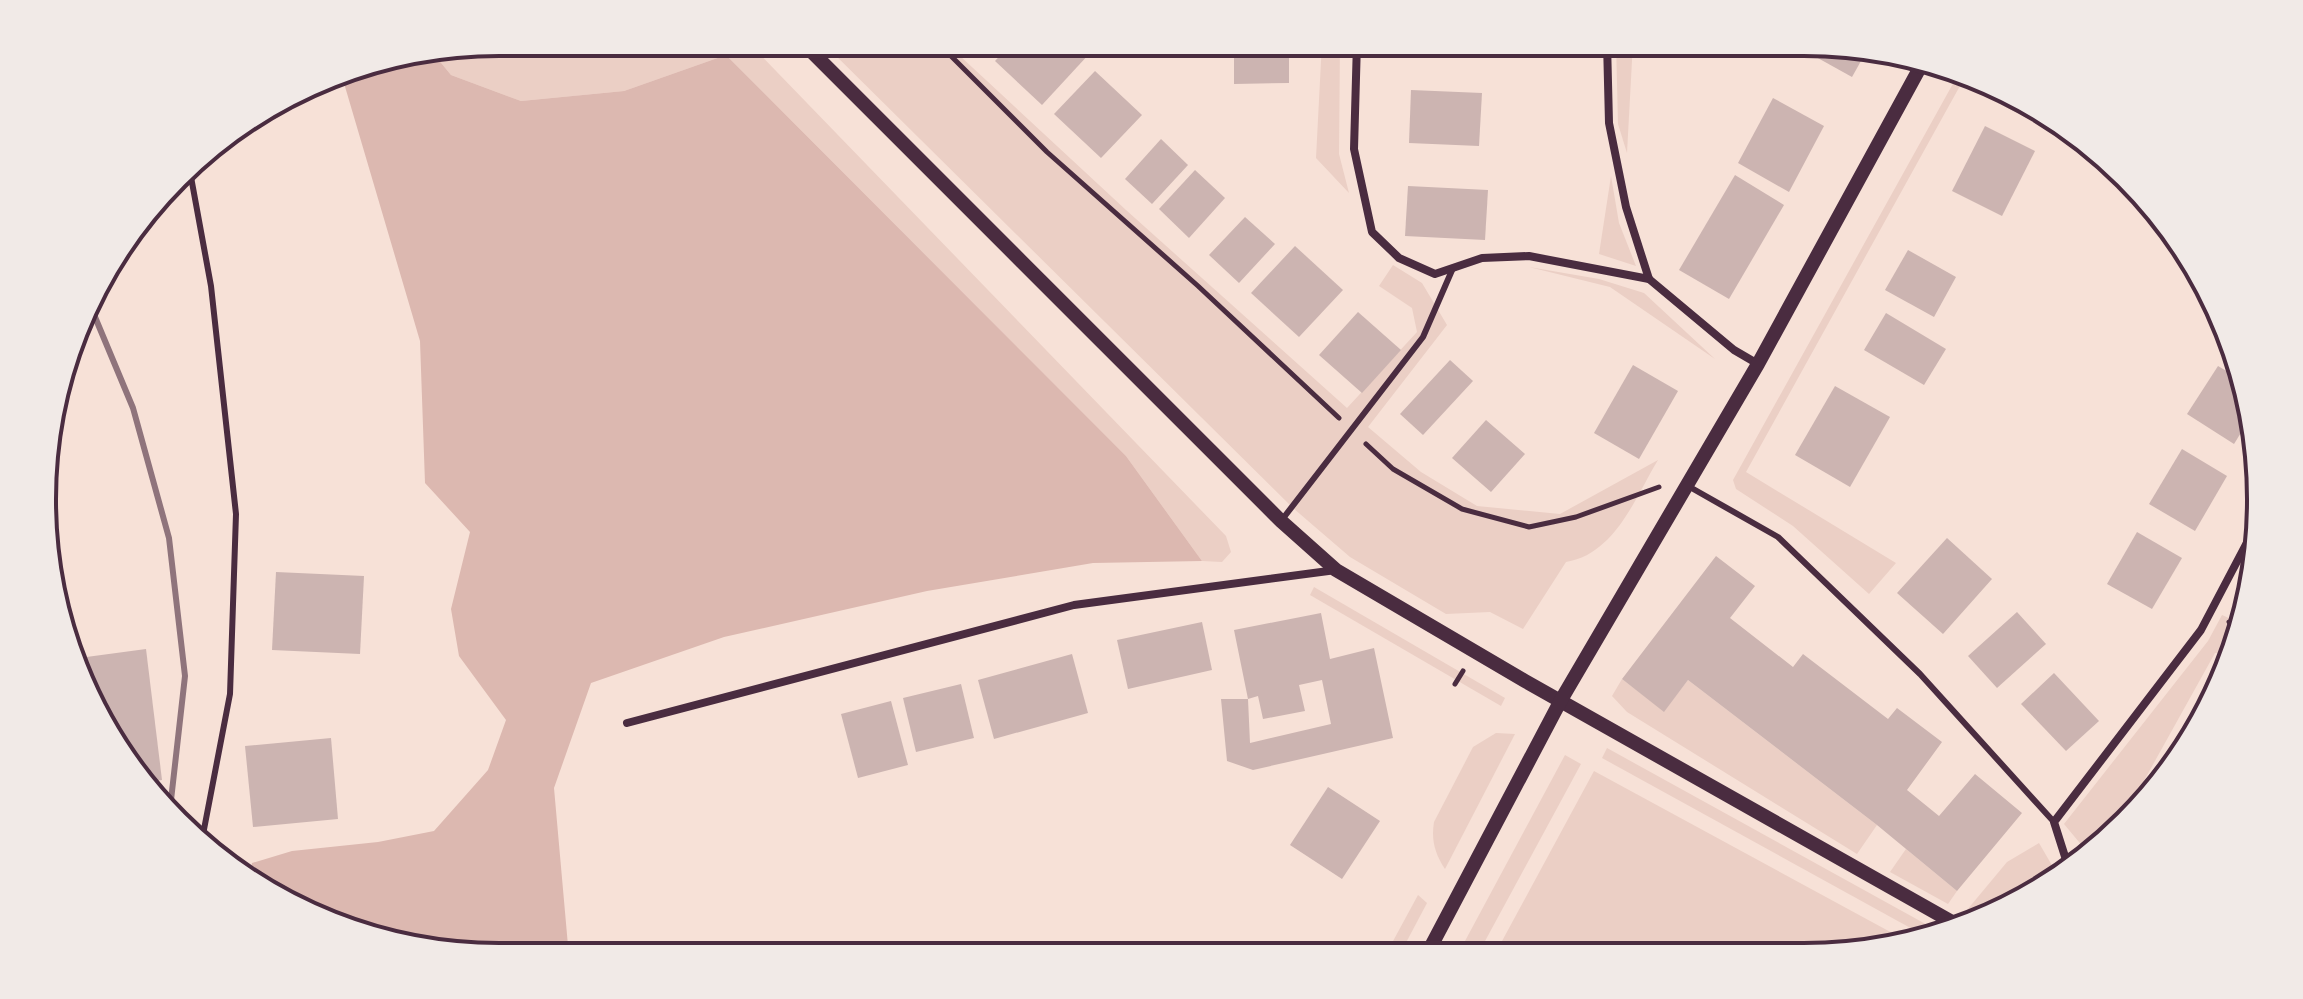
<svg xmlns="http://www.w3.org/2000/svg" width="2303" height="999" font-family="'Noto Sans',sans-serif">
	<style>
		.green { fill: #ebcfc5 }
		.water { fill: #dcb8b0 }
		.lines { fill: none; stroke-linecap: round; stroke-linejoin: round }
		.stream { stroke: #dcb8b0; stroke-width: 10 }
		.building { fill: #ccb4b1; fill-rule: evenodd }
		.path { stroke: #4a2c40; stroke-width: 5 }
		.service { stroke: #4a2c40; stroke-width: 6 }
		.minor { stroke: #4a2c40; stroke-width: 8 }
		.tertiary { stroke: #4a2c40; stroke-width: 14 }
		.rail { stroke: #8f747c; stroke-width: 6 }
		.rim { fill: none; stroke: #4a2c40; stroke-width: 4 }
	</style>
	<rect width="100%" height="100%" fill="#f7e1d7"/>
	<!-- green -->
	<g class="green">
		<polygon points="500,42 748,42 1226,536 1231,552 1222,562 1202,561 1126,456 726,55 624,91 521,101 451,75 433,53"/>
		<path d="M 822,42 L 970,42 L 959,55 L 1126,210 L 1347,408 L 1417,332 L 1412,308 L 1379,286 L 1393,265 L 1422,283 L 1447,325 L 1368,427 L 1421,472 L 1477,506 L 1560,514 L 1658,460 C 1635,498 1615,554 1566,562 L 1523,629 L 1490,612 L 1446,614 L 1350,557 L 1293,508 Z"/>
		<polygon points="1322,42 1340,42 1339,154 1349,193 1316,158"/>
		<polygon points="1616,42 1633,42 1627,153 1618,124"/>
		<polygon points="1960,71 1966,75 1746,472 1896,563 1869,594 1793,526 1736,489 1733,480"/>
		<polygon points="1611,176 1619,223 1636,266 1599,254"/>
		<polygon points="1529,267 1599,279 1644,293 1715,359 1610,287"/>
		<polygon points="1314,587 1505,698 1501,706 1310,595"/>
		<polygon points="2222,615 2240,623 2234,652 2215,653 2116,831 2105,844 2089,854 2064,824 2208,641"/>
		<polygon points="1622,679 1664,711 1688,680 1877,825 1857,854 1627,712 1612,696"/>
		<path d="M 1496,733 L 1515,734 L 1445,869 C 1435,854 1431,840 1434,822 L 1473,747 Z"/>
		<polygon points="1607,748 1940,932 1925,936 1602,758"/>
		<polygon points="1565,755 1581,764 1478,954 1458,954"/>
		<polygon points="1594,771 1907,941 1864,953 1495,954"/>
		<polygon points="2039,843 2057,874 1983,919 1967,910 2007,862"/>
		<polygon points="1906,849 1957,891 1948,904 1890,872"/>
		<polygon points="1418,895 1427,903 1400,954 1386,954"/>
	</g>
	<!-- water -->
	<polygon class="water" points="433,53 451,75 521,101 624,91 726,55 1126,456 1202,561 1093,563 927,591 724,637 591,683 554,788 569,957 500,957 352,933 250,874 252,863 292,851 378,842 434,831 488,770 506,720 459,656 451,609 470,532 425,483 420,341 341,73 352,66"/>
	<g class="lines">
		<!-- stream -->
		<polyline class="stream" points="1875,945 1877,950"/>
	</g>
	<!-- building -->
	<g class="building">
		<polygon points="1013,42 1077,42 1090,53 1042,105 995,61"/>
		<polygon points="1234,42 1289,42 1289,83 1234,84"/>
		<polygon points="1415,42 1483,42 1482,58 1414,55"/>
		<polygon points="1789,42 1804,42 1866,52 1852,77"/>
		<polygon points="1095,71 1142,115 1101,158 1054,114"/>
		<polygon points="1411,90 1482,93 1479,146 1409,143"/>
		<polygon points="2002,96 2047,122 2044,127 1998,103"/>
		<polygon points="1773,98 1824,126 1789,192 1738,163"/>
		<polygon points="1985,126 2035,151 2002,216 1952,191"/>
		<polygon points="1161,139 1188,165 1152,204 1125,179"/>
		<polygon points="1195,170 1225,198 1189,238 1159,209"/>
		<polygon points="1735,175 1784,205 1729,299 1679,270"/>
		<polygon points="1408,186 1488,190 1485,240 1405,236"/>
		<polygon points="1245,217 1275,244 1239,283 1209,255"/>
		<polygon points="1295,246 1343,290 1299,337 1251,293"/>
		<polygon points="1908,250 1956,277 1934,317 1885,290"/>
		<polygon points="1358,312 1401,350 1362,393 1319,355"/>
		<polygon points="1886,313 1946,349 1924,385 1864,350"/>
		<polygon points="1450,360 1473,381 1423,435 1400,414"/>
		<polygon points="1633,365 1678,391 1639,459 1594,433"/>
		<polygon points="2218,366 2235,376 2247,423 2234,444 2187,414"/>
		<polygon points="1835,386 1890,417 1850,487 1795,455"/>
		<polygon points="1486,420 1525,454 1491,492 1452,458"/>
		<polygon points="2182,449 2227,476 2195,531 2149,504"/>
		<polygon points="2137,532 2182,558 2152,609 2107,584"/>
		<polygon points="1947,538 1992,579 1943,634 1897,593"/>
		<polygon points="1716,556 1755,586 1730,618 1793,667 1803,654 1888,719 1897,708 1942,742 1907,790 1939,816 1975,774 2022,813 1957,891 1877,825 1688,680 1664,712 1622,679"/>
		<polygon points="276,572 364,576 360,654 272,650"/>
		<polygon points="2017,612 2046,644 1997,688 1968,656"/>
		<path d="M 1321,613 L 1330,659 L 1374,648 L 1393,738 L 1253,770 L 1227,761 L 1221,699 L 1248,699 L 1234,630 ZM 1322,680 L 1331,724 L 1250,743 L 1248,699 L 1258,696 L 1263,719 L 1305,711 L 1299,685 Z"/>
		<polygon points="1202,622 1212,670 1128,689 1117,640"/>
		<polygon points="146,649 162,780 148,782 103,728 79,658"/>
		<polygon points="1072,654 1088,713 994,739 978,680"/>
		<polygon points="2054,673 2099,721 2066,751 2021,704"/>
		<polygon points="961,684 974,738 916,752 903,698"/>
		<polygon points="891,701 908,765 858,778 841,714"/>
		<polygon points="331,738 338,819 253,827 245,746"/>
		<polygon points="1328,787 1380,821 1342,879 1290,845"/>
	</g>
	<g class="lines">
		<!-- path -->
		<g class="path">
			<polyline points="887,42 943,48 1047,152 1198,286 1339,418"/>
			<polyline points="943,48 949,42"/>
			<polyline points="1366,444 1393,469 1462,509 1529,527 1576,517 1659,487"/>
			<polyline points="2229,622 2240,618"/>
			<polyline points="1455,684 1463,671"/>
		</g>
		<!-- service -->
		<g class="service">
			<polyline points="189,166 211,286 236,514 230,694 201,845"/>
			<polyline points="1688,486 1778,537 1920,674 2054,822"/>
			<polyline points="1281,521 1423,337 1453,268"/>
		</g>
		<!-- minor -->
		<g class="minor">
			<polyline points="1357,42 1354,149 1372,232 1399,258 1435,274 1482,258 1529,256 1649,279"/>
			<polyline points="1607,42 1609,123 1626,207 1649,279 1734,350 1758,364"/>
			<polyline points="627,723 1074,605 1336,570"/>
			<polyline points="2068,866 2054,822 2201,630 2252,533"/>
		</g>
		<!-- tertiary -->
		<g class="tertiary">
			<polyline points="802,42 1281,521 1336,570 1525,681 1961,927"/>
			<polyline points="1427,954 1561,700 1758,364 1923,62"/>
		</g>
		<!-- rail -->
		<polyline class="rail" points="90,305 133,408 169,538 185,676 170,809"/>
	</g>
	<!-- crop -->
	<path d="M0 0H2303V999H0ZM499 56H1804A443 443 0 0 1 2247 499V500A443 443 0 0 1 1804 943H499A443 443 0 0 1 56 500V499A443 443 0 0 1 499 56Z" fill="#f1eae7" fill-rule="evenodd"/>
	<path class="rim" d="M499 56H1804A443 443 0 0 1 2247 499V500A443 443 0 0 1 1804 943H499A443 443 0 0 1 56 500V499A443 443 0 0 1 499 56Z"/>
</svg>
